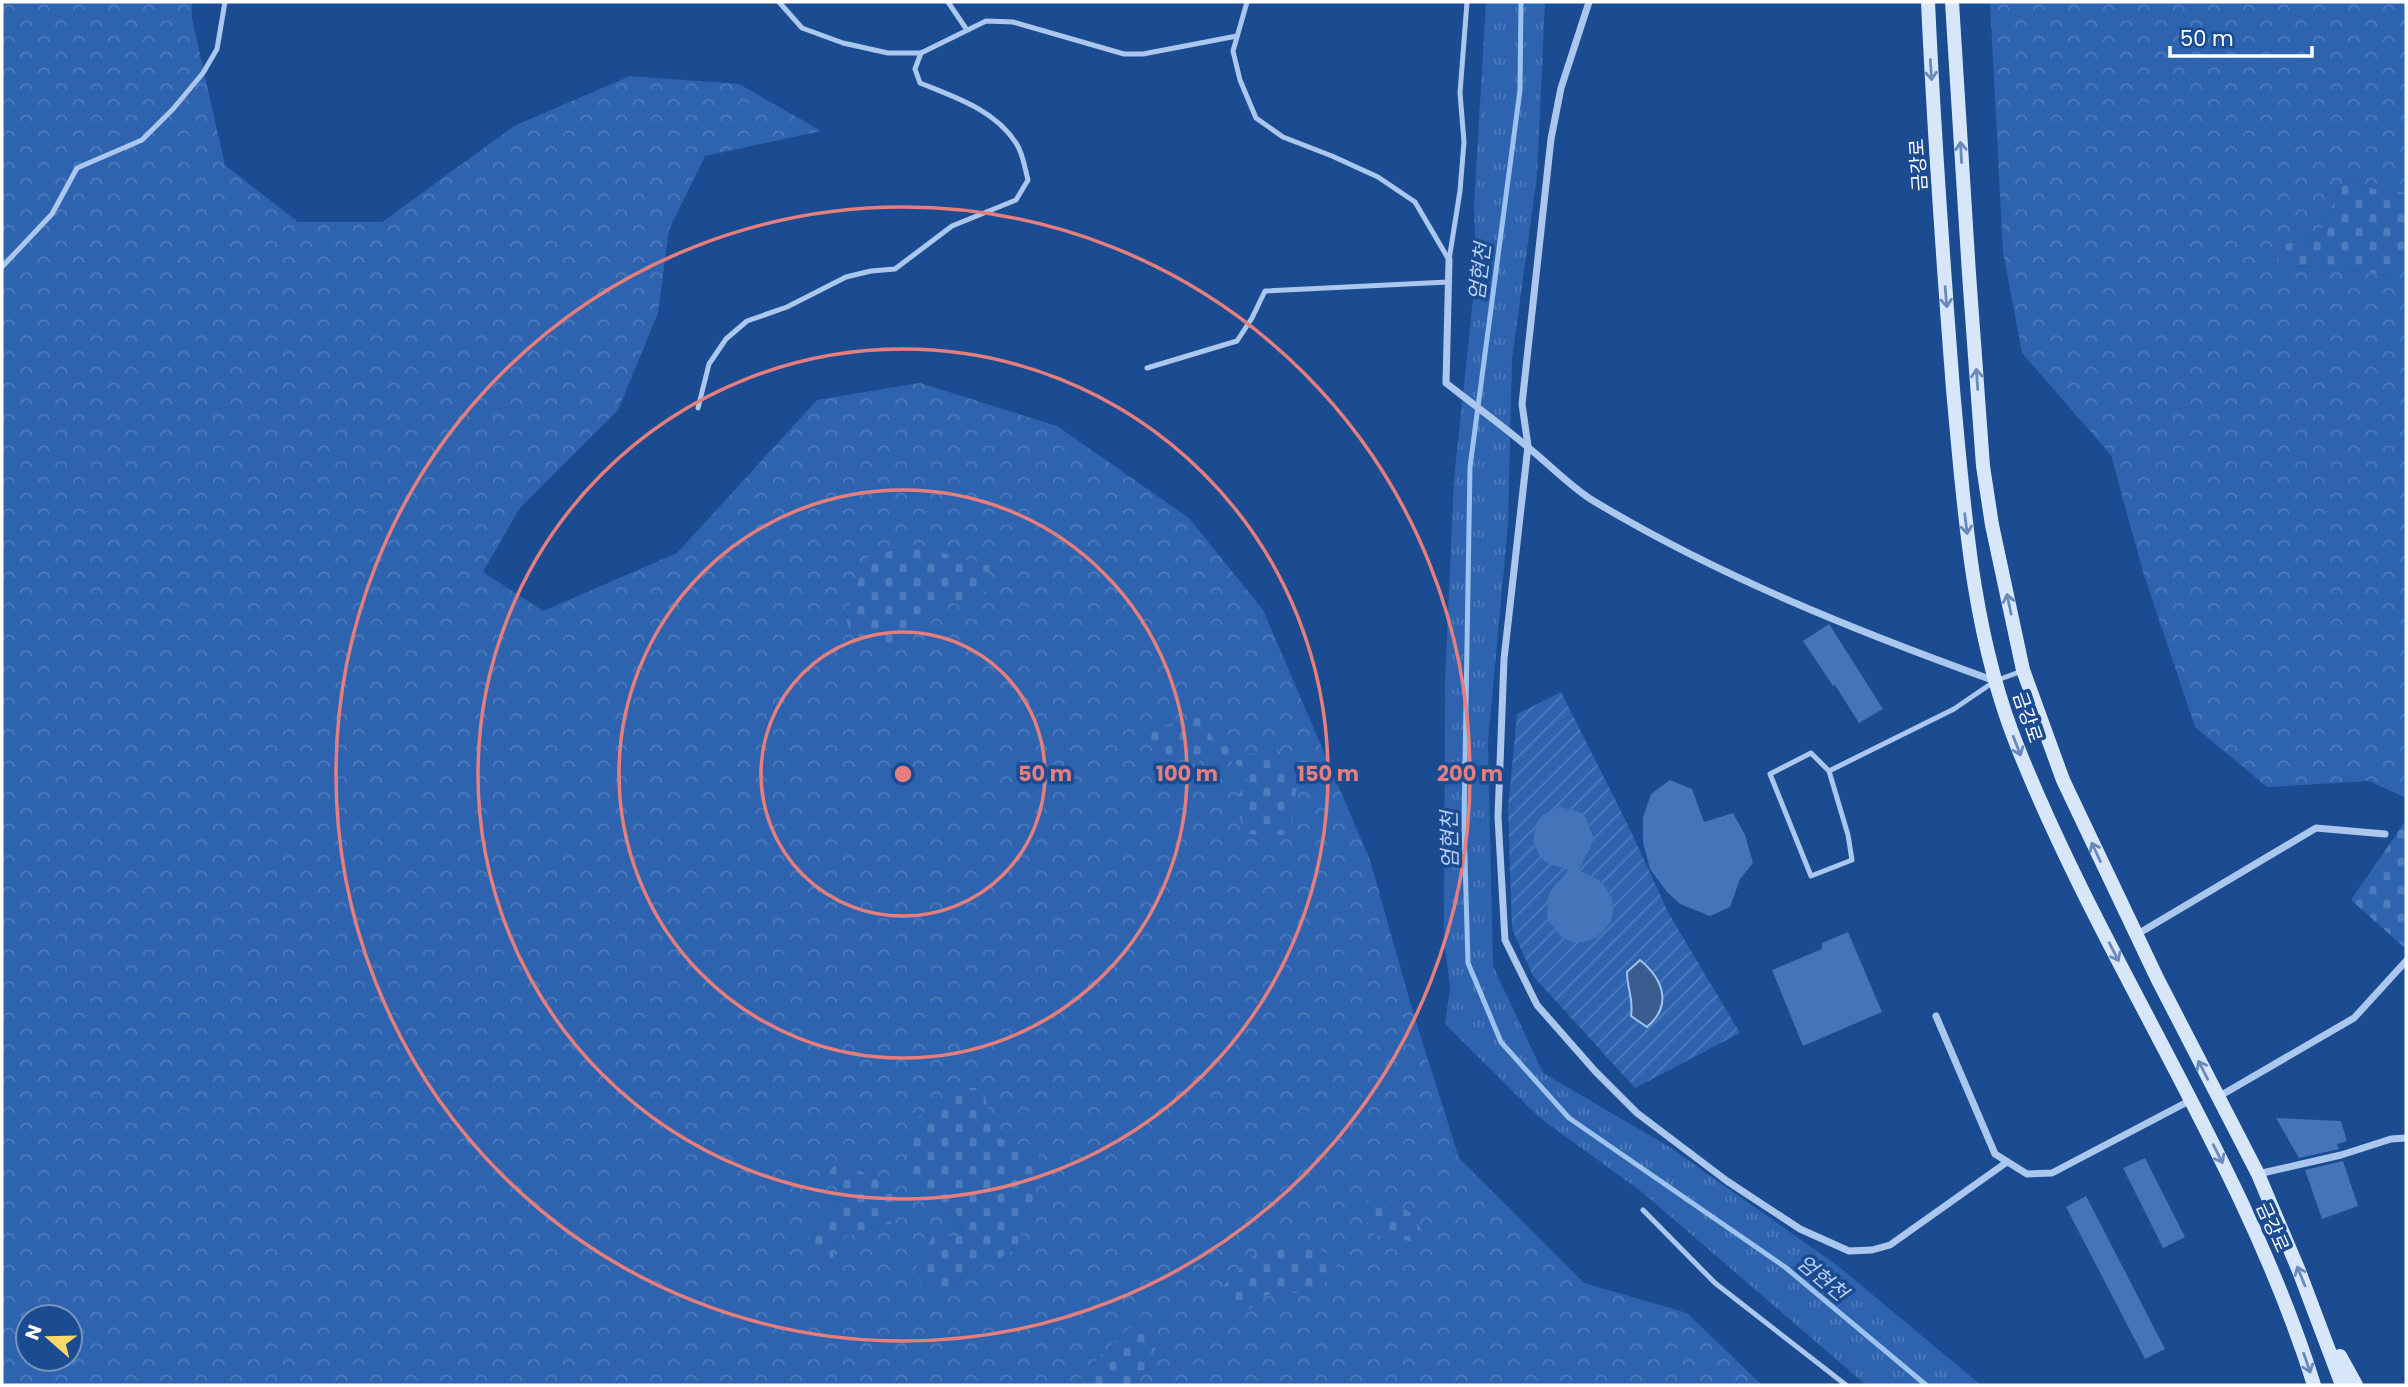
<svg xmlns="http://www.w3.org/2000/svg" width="2408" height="1387" font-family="Poppins,'Noto Sans KR',sans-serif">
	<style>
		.grass { fill: url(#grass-tufts) }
		.forest { fill: url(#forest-crowns); fill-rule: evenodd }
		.cemetery { fill: url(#cemetery-stones) }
		.garden { fill: url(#garden-furrows) }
		.water { fill: #3a5c8f; stroke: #9ec2f0; stroke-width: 2 }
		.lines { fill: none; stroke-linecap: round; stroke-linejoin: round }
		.stream { stroke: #9ec2f0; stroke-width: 5 }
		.building { fill: #4474b9 }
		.lane { stroke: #abc7ee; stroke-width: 5 }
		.street { stroke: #abc7ee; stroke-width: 7 }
		.secondary { stroke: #d8e6fa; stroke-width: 14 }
		.oneway { stroke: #6789bb }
		.ring { fill: none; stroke: #e67e7e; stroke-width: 3.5 }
		.labels { text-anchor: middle; stroke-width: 7; stroke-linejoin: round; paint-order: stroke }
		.street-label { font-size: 19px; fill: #fff; stroke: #1b4b91 }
		.water-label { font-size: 21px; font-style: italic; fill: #b7d1f5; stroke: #1b4b91 }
		.centre { fill: #e67e7e; stroke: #1b4b91; stroke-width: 3.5 }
		.ring-label { font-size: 21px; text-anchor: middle; font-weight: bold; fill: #e67e7e; stroke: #1b4b91; stroke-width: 7; stroke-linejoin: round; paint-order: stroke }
	</style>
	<defs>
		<pattern id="grass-tufts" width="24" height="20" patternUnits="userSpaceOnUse" patternTransform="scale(1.75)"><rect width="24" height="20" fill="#2e64af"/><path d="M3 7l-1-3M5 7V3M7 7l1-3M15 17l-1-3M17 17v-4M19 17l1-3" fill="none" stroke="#4d7bbb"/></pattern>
		<pattern id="forest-crowns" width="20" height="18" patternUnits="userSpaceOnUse" patternTransform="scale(1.75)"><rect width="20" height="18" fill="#2e64af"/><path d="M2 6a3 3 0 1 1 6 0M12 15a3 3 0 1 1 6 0" fill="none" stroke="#4d7bbb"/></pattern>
		<pattern id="cemetery-stones" width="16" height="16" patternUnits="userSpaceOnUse" patternTransform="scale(1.75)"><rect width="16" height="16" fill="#2e64af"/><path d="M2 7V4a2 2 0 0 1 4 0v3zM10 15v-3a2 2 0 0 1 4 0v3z" fill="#4d7bbb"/></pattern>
		<pattern id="garden-furrows" width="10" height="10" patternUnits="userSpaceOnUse" patternTransform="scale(1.75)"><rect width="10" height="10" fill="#2e64af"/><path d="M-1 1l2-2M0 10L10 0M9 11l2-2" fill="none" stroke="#4d7bbb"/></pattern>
	</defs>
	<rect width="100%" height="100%" fill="#1b4b91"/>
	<!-- grass -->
	<polygon class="grass" points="1486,2 1545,2 1537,176 1512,359 1508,524 1488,742 1493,966 1543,1073 1668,1146 1838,1266 1981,1385 1866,1385 1642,1192 1540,1118 1445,1024 1450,988 1444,939 1445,680 1454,480 1476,271 1474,206"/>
	<!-- forest -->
	<g class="forest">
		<path d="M 2,2 L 192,2 L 192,19 L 225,165 L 298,222 L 382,222 L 514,126 L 630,76 L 739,84 L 821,131 L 705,156 L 669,230 L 658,313 L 618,410 L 520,508 L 483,572 L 543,611 L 677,553 L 817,400 L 920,383 L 1057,426 L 1189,518 L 1263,610 L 1370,860 L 1413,1012 L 1459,1158 L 1584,1283 L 1687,1313 L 1762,1385 L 1136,1385 L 1159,1342 L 1100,1356 L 1075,1385 L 2,1385 ZM 838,1163 L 894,1223 L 860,1231 L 839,1240 L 831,1261 L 830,1210 L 850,1194 L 823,1177 ZM 1035,1195 L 967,1275 L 946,1290 L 963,1237 L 956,1212 L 936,1202 ZM 1340,1261 L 1317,1292 L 1266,1295 ZM 28,1317 L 70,1317 L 70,1359 L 28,1359 Z"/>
		<polygon points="1990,2 2406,2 2406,193 2375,189 2345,179 2321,231 2307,240 2281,245 2285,267 2317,266 2387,275 2406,263 2406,798 2369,781 2267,787 2195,727 2143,572 2111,455 2022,353 2003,252"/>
	</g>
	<!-- cemetery -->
	<g class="cemetery">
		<polygon points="2345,179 2375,189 2406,193 2406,263 2387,275 2317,266 2285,267 2277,260 2281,245 2307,240 2321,231"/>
		<polygon points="914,545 990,566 986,593 965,609 948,600 920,613 902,641 879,650 850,630 845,617 867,557"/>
		<polygon points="1199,717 1216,743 1260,756 1277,747 1297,785 1292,823 1286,835 1243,834 1237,799 1251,772 1216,753 1167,777 1144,731"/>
		<polygon points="2406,820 2406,949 2351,900"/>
		<polygon points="961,1088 983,1088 994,1136 1040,1154 1035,1195 1016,1249 967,1275 946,1290 923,1293 916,1267 933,1236 963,1236 956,1212 925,1196 899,1174 920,1115"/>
		<polygon points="837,1163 876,1177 895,1197 894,1223 860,1231 839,1240 831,1262 808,1237 830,1210 850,1194 823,1177"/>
		<polygon points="1370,1197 1386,1199 1413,1214 1422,1232 1417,1242 1375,1236 1360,1211"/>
		<polygon points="1309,1243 1340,1261 1318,1292 1266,1295 1244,1314 1217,1292 1261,1249"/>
		<polygon points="1145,1312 1159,1342 1136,1385 1075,1385 1100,1356"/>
	</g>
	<!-- garden -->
	<polygon class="garden" points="1561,692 1628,825 1669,914 1740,1033 1635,1088 1533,976 1512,929 1508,808 1517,714"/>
	<!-- water -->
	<path class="water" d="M 1640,960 C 1663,979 1673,1005 1647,1027 L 1631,1016 C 1634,998 1627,990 1627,972 Z"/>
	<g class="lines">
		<!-- stream -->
		<polyline class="stream" points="1521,2 1520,90 1470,467 1464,824 1468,963 1501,1042 1569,1118 1785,1267 1926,1385"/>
	</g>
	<!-- building -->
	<g class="building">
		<polygon points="1829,624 1883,709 1859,723 1835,685 1833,686 1803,641"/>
		<polygon points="1670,780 1692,789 1704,822 1733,813 1745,835 1753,863 1740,879 1730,907 1710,916 1680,904 1667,892 1650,869 1643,842 1643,817 1651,794"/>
		<polygon points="1560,807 1579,812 1586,818 1593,837 1591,847 1578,870 1599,880 1606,888 1612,898 1613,910 1611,921 1604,931 1595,938 1584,942 1573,942 1562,937 1548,921 1547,899 1551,890 1569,870 1549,864 1541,858 1533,841 1537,822 1543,815"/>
		<polygon points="1848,932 1882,1012 1803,1046 1772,970 1822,949 1822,943"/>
		<polygon points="2276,1118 2341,1121 2347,1141 2337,1144 2339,1149 2299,1158"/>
		<polygon points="2145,1158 2185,1237 2163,1248 2123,1168"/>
		<polygon points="2343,1161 2358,1206 2322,1219 2305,1170"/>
		<polygon points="2086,1196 2165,1349 2145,1359 2066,1207"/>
	</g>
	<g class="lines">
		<!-- lane -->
		<g class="lane">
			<polyline points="779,2 802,28 843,43 888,53 921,53 986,21 1013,22 1124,54 1143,54 1237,36"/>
			<polyline points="948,2 967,30"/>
			<polyline points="1247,2 1233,51 1240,80 1256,118 1283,137 1332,156 1378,177 1415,202 1449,260"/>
			<polyline points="1449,260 1460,191 1464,142 1460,93 1467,2"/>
			<polyline points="2,267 52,214 77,168 142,140 173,109 203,73 217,49 225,2"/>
			<polyline points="1147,368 1237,341 1252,318 1265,291 1448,282"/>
			<path d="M 698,408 L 709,364 L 726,339 L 747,321 L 787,307 L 846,277 L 871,271 L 895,269 L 952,226 L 1016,200 L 1028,180 C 1025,169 1023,153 1016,143 C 995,110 955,97 920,83 L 915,69 L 921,53"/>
			<polyline points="1829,771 1848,835 1852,860 1811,876 1770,774 1811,753 1829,771 1954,709 1995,681 2022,671"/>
			<polyline points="1643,1210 1715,1283 1846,1385"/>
		</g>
		<!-- street -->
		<g class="street">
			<polyline points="1589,2 1561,88 1551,139 1522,404 1528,446 1504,659 1498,817 1505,940 1537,1005 1595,1071 1637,1113 1727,1181 1800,1229 1849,1251 1872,1250 1890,1245 2007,1162"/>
			<path d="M 1449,260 L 1446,383 C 1474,405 1503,426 1530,449 C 1550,465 1570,486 1592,500 C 1718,576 1856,631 1995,681"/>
			<polyline points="2136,935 2316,828 2385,834"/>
			<polyline points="1936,1016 1995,1154 2027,1174 2052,1173 2191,1100"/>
			<polyline points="2218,1097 2354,1018 2406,961"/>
			<polyline points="2258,1174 2341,1155 2391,1139 2406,1138"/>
		</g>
		<!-- secondary -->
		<g class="secondary">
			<path d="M 1928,2 C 1934,131 1943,260 1953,389 C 1964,509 1972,635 2018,748 C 2105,966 2244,1161 2314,1385"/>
			<polyline points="1952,2 1969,274 1983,466 1992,525 2023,670 2063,780 2157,978 2258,1174 2299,1271 2342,1385"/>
			<polyline points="2340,1356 2356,1385"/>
		</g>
	</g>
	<!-- one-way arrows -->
	<defs><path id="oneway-shaft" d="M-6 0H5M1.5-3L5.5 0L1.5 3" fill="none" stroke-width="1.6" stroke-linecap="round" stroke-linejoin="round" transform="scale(1.75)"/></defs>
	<g class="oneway">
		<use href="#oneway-shaft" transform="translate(1931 70) rotate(86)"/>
		<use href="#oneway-shaft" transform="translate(1961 152) rotate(-93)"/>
		<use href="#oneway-shaft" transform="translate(1946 297) rotate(85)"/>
		<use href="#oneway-shaft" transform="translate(1977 379) rotate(-94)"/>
		<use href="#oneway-shaft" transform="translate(1966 524) rotate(83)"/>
		<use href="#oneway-shaft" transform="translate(2009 604) rotate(-102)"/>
		<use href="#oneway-shaft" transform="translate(2017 746) rotate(69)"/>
		<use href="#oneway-shaft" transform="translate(2096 852) rotate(-115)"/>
		<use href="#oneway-shaft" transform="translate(2114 952) rotate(63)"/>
		<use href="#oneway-shaft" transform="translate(2203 1070) rotate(-117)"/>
		<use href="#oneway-shaft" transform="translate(2218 1154) rotate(63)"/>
		<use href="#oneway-shaft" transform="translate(2301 1276) rotate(-112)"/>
		<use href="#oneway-shaft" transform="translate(2307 1363) rotate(71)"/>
	</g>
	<!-- distance rings -->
	<g class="ring">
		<circle cx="903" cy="774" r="142"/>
		<circle cx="903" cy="774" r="284"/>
		<circle cx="903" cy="774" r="425"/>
		<circle cx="903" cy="774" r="567"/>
	</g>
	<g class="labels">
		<!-- street labels -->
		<g class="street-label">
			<text transform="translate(1918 165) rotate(-94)" y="7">금강로</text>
			<text transform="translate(2028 717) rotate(71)" y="7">금강로</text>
			<text transform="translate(2273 1227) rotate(66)" y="7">금강로</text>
		</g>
		<!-- water labels -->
		<g class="water-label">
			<text transform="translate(1480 272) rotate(-83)" y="7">엄현천</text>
			<text transform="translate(1450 840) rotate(-91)" y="7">엄현천</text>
			<text transform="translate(1822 1278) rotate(40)" y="7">엄현천</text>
		</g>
	</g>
	<circle cx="903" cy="774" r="10" class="centre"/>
	<g class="ring-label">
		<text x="1045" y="781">50 m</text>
		<text x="1187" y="781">100 m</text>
		<text x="1328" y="781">150 m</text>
		<text x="1470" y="781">200 m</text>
	</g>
	<!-- border -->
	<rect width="2408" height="1387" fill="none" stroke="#ffffff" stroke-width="7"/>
	<!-- north arrow -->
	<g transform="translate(49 1338) rotate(290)"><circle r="33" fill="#1b4b91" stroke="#7693bd" stroke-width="2"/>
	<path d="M0-5L12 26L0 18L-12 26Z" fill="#ffd868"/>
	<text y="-10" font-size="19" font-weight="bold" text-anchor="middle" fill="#ffffff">N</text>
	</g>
	<!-- scale -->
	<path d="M2170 46v10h142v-10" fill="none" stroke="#ffffff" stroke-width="3.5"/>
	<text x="2180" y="46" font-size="21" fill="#ffffff" stroke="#1b4b91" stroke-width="5" paint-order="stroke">50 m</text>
</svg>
